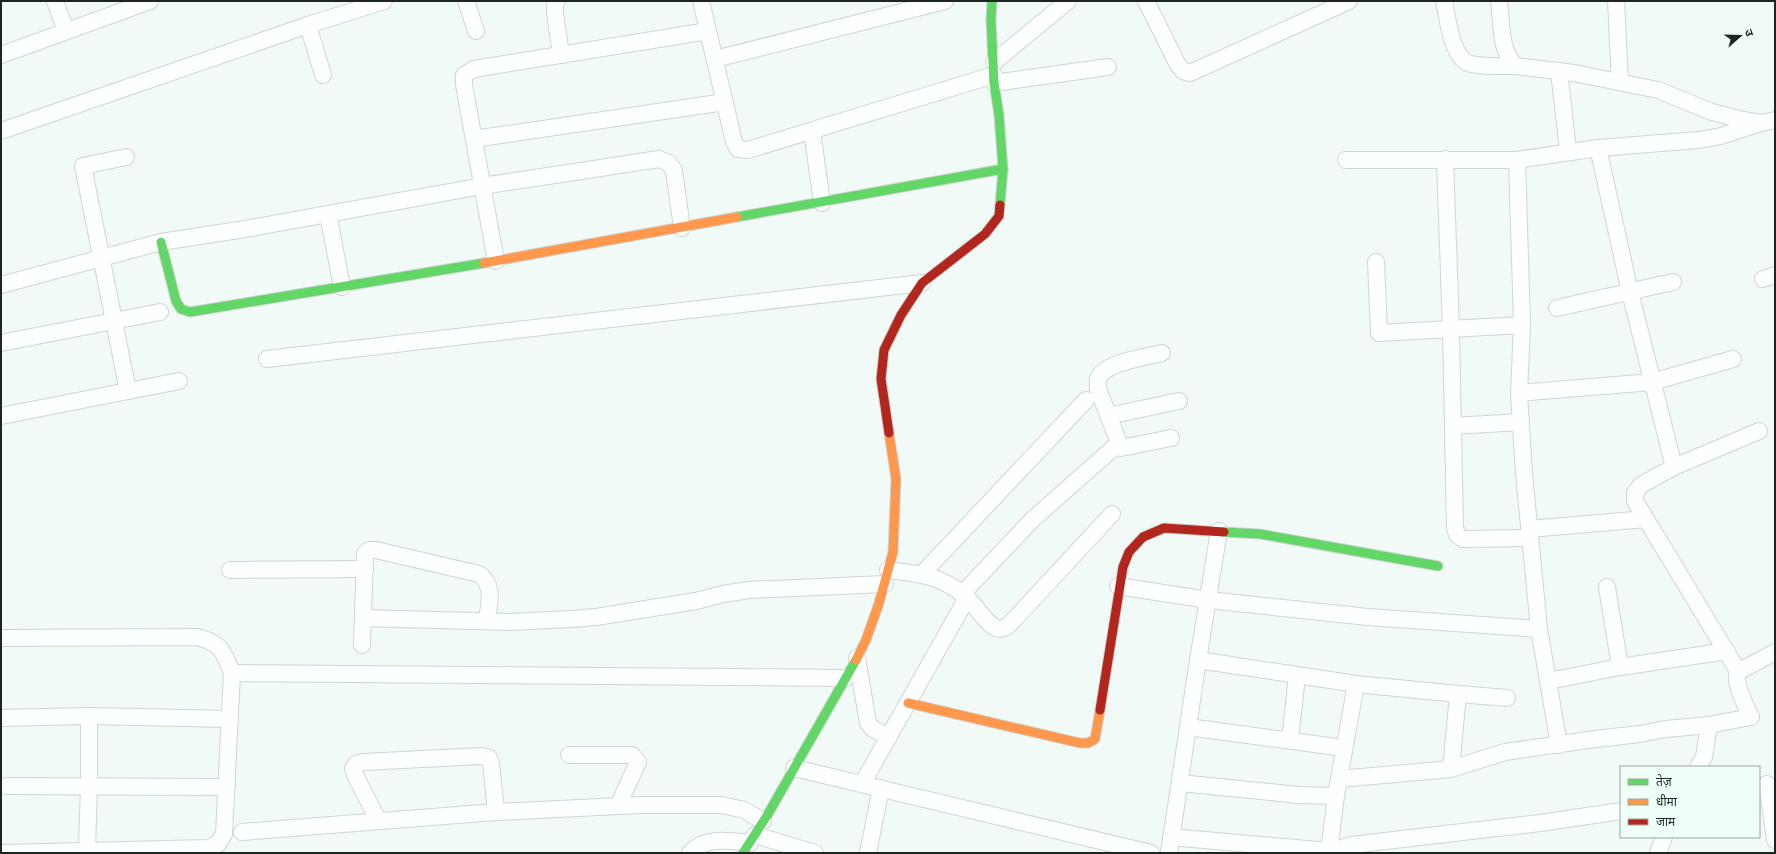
<svg xmlns="http://www.w3.org/2000/svg" width="1776" height="854" font-family="Quicksand,'Noto Sans Devanagari',sans-serif">
	<style>
		.lines { fill: none; stroke-linecap: round; stroke-linejoin: round }
		.street-casing { stroke: #ced6d2; stroke-width: 18 }
		.fast-casing { stroke: #ced6d2; stroke-width: 11 }
		.slow-casing { stroke: #ced6d2; stroke-width: 11 }
		.jam-casing { stroke: #ced6d2; stroke-width: 11 }
		.street { stroke: #fdfefe; stroke-width: 16 }
		.fast { stroke: #63d668; stroke-width: 9 }
		.slow { stroke: #ff974d; stroke-width: 9 }
		.jam { stroke: #b3261e; stroke-width: 9 }
	</style>
	<rect width="100%" height="100%" fill="#f2faf7"/>
	<g class="lines">
		<defs>
			<g id="street">
				<polyline points="55,1 66,31"/>
				<polyline points="466,1 476,31"/>
				<polyline points="557,1 555,3 555,13 561,55"/>
				<polyline points="701,1 734,142 738,149 748,150 994,75"/>
				<polyline points="1146,1 1178,65 1183,71 1190,73 1349,1"/>
				<path d="M 1444,1 C 1448,19 1451,59 1471,64 C 1484,67 1503,66 1516,66"/>
				<path d="M 1499,1 C 1502,22 1499,51 1516,66 L 1574,73 L 1658,90 L 1712,112 L 1743,120 L 1761,123 L 1775,120"/>
				<polyline points="1616,1 1620,82"/>
				<polyline points="308,25 323,75"/>
				<polyline points="1,55 150,1"/>
				<polyline points="715,59 945,1"/>
				<polyline points="994,62 1068,1"/>
				<polyline points="1559,71 1568,151"/>
				<polyline points="994,83 1108,67"/>
				<polyline points="1,131 308,25 384,1"/>
				<polyline points="812,131 822,203"/>
				<polyline points="474,139 725,102"/>
				<polyline points="1598,148 1630,292 1674,467"/>
				<polyline points="126,157 83,166 128,391"/>
				<polyline points="1445,159 1451,330 1455,527 1457,535 1463,539 1530,538"/>
				<polyline points="1346,160 1517,160 1598,148 1699,140 1721,136 1761,123"/>
				<polyline points="1517,160 1522,325 1519,393 1524,474 1539,629 1559,745"/>
				<polyline points="328,214 342,287"/>
				<polyline points="496,261 464,85 464,75 474,69 708,31"/>
				<polyline points="1376,262 1379,333 1522,325"/>
				<polyline points="1763,279 1775,275"/>
				<polyline points="1,285 161,242 245,229 482,186 659,159 669,163 674,171 682,228"/>
				<polyline points="1557,308 1673,282"/>
				<polyline points="1,343 160,312"/>
				<path d="M 1162,353 C 1146,357 1104,362 1098,379 C 1097,382 1098,386 1098,389 L 1121,448 L 1171,438"/>
				<polyline points="267,359 922,283"/>
				<polyline points="1519,393 1652,382 1733,359"/>
				<polyline points="1,416 179,381"/>
				<polyline points="1108,416 1179,401"/>
				<polyline points="1453,426 1521,422"/>
				<polyline points="1529,529 1646,519"/>
				<polyline points="230,570 365,569"/>
				<path d="M 888,570 C 921,574 940,575 966,597 C 976,605 985,623 996,628 C 1000,630 1004,628 1008,626 L 1112,514"/>
				<polyline points="922,574 1086,400"/>
				<polyline points="1118,586 1208,600 1368,617 1539,629"/>
				<polyline points="1607,587 1620,667"/>
				<polyline points="962,594 1032,520 1119,443"/>
				<polyline points="363,618 511,622 571,619 596,617 696,601 723,594 749,590 885,584"/>
				<path d="M 1,638 L 198,637 C 222,644 223,651 232,673 L 224,834 L 218,844 L 208,848 L 3,853"/>
				<path d="M 362,645 L 365,554 L 369,550 L 376,550 L 479,574 C 495,586 489,603 487,621"/>
				<polyline points="857,658 868,723 873,729 889,737"/>
				<polyline points="1198,660 1356,684 1458,694"/>
				<polyline points="1738,671 1635,501 1635,493 1641,485 1674,467 1759,431"/>
				<polyline points="232,673 846,678"/>
				<polyline points="1548,681 1620,667 1727,651"/>
				<polyline points="1,718 89,716 230,719"/>
				<polyline points="1188,727 1344,748"/>
				<polyline points="1290,740 1297,676"/>
				<polyline points="569,755 632,755 638,762 618,806"/>
				<path d="M 1698,767 L 1704,757 L 1709,725 L 1751,717 C 1746,706 1733,682 1738,672 L 1775,652"/>
				<polyline points="794,768 1151,853"/>
				<polyline points="1451,769 1458,694 1507,698"/>
				<polyline points="1339,779 1451,769 1505,752 1595,739 1640,734 1666,729 1709,725"/>
				<polyline points="1180,783 1299,795 1336,796"/>
				<polyline points="862,784 967,598"/>
				<polyline points="1767,784 1775,840"/>
				<polyline points="6,786 227,787"/>
				<polyline points="378,820 356,777 353,769 356,764 363,762 482,756 489,758 491,763 496,812"/>
				<polyline points="242,832 496,812 640,805 722,805 744,810 763,821"/>
				<polyline points="755,835 815,853"/>
				<polyline points="1171,837 1329,851 1336,796 1356,684"/>
				<polyline points="87,851 89,786 89,716"/>
				<path d="M 690,853 C 705,836 730,841 750,843"/>
				<polyline points="868,853 881,788"/>
				<polyline points="1169,853 1198,660 1219,531"/>
				<polyline points="1326,853 1351,845 1540,823 1621,811"/>
				<polyline points="1658,853 1664,837"/>
			</g>
			<g id="fast">
				<polyline points="992,1 991,20 994,83 999,115 1003,169 1000,205"/>
				<polyline points="737,217 1003,169"/>
				<polyline points="161,242 176,301 181,309 190,312 484,263"/>
				<polyline points="1224,532 1260,534 1438,566"/>
				<polyline points="743,853 768,814 856,660"/>
			</g>
			<g id="slow">
				<polyline points="484,263 737,217"/>
				<polyline points="856,660 866,640 879,603 893,552 896,479 889,433"/>
				<polyline points="908,703 1080,743 1088,743 1095,739 1100,710"/>
			</g>
			<g id="jam">
				<polyline points="889,433 881,379 884,350 901,315 922,283 985,234 999,216 1000,205"/>
				<polyline points="1100,710 1123,567 1129,552 1143,537 1164,528 1224,532"/>
			</g>
		</defs>
		<!-- street casing -->
		<use href="#street" class="street-casing"/>
		<!-- fast casing -->
		<use href="#fast" class="fast-casing"/>
		<!-- slow casing -->
		<use href="#slow" class="slow-casing"/>
		<!-- jam casing -->
		<use href="#jam" class="jam-casing"/>
		<!-- street -->
		<use href="#street" class="street"/>
		<!-- fast -->
		<use href="#fast" class="fast"/>
		<!-- slow -->
		<use href="#slow" class="slow"/>
		<!-- jam -->
		<use href="#jam" class="jam"/>
	</g>
	<!-- border -->
	<rect width="1776" height="854" fill="none" stroke="#1c2521" stroke-width="4"/>
	<!-- legend -->
	<rect x="1620" y="766" width="140" height="72" fill="#effef7" stroke="#9ba7a1"/>
	<rect x="1628" y="779" width="20" height="6" fill="#63d668" stroke="#9ba7a1"/>
	<text x="1656" y="786" font-size="12" fill="#1c2521">तेज़</text>
	<rect x="1628" y="799" width="20" height="6" fill="#ff974d" stroke="#9ba7a1"/>
	<text x="1656" y="806" font-size="12" fill="#1c2521">धीमा</text>
	<rect x="1628" y="819" width="20" height="6" fill="#b3261e" stroke="#9ba7a1"/>
	<text x="1656" y="826" font-size="12" fill="#1c2521">जाम</text>
	<!-- north arrow -->
	<g transform="translate(1740 36) rotate(70)" stroke="#effef7" stroke-width="3" paint-order="stroke">
	<path d="M0-3L7 15L0 10L-7 15Z" fill="#1c2521"/>
	<text y="-6" font-size="11" font-weight="bold" text-anchor="middle" fill="#1c2521">उ</text>
	</g>
</svg>
